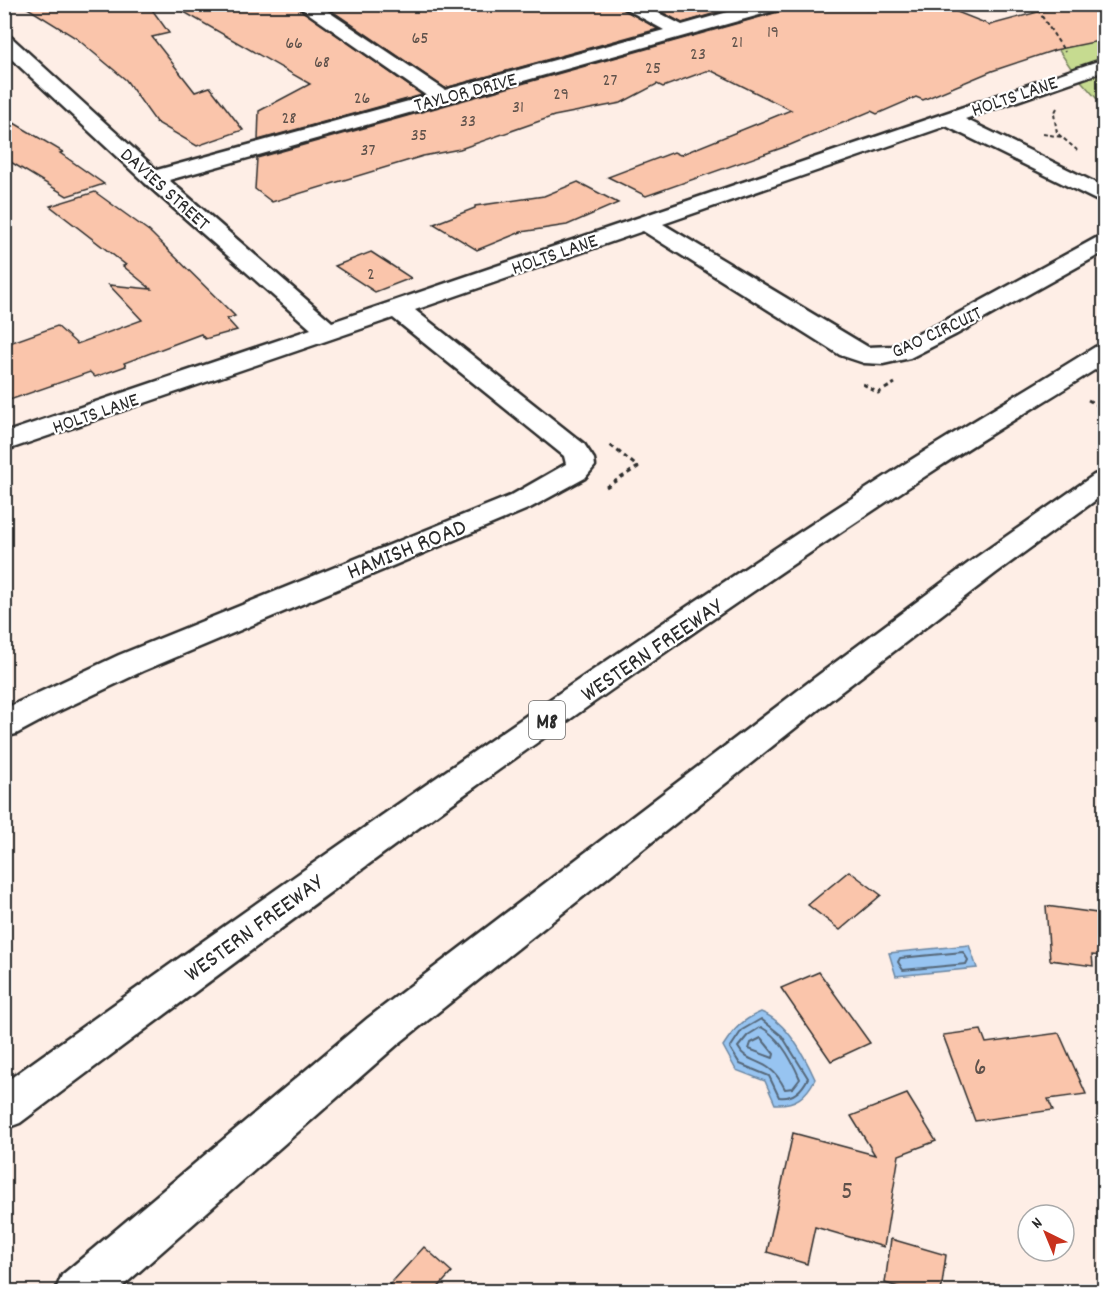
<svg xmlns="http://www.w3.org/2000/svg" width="1109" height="1296" font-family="Dekko,sans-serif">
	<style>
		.green { fill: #c6db90; stroke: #78835e; stroke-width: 1.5 }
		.water { fill: #97c4f1; stroke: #6c87a2; stroke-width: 1.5 }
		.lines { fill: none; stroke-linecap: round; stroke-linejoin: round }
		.shore { stroke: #56687a; stroke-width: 2 }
		.building { fill: #fac5ab; stroke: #2b2b2b; stroke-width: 1.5 }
		.minor-casing { stroke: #2b2b2b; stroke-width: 5 }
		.motorway-casing { stroke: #2b2b2b; stroke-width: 5 }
		.path-far1 { stroke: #2b2b2b; stroke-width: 2; stroke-dasharray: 4 3; stroke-linecap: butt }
		.path { stroke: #2b2b2b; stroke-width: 3; stroke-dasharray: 4.5 4; stroke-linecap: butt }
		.minor { fill: #fff; fill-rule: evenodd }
		.motorway { fill: #fff; fill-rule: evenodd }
		.labels { text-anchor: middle; stroke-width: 4.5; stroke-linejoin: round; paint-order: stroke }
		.far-number-label { font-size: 18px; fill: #5f524b }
		.far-street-label { font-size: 20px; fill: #2b2b2b; stroke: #fff }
		.shield { fill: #fff; stroke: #6b6b6b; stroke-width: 1.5 }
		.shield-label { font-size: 22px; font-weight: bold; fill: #2b2b2b }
		.street-label { font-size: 24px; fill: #2b2b2b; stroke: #fff }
		.near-number-label { font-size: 26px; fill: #5f524b }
	</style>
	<rect width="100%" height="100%" fill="#feeee6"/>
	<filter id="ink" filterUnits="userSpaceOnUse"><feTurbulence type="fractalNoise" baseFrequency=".0167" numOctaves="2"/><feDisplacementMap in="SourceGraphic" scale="12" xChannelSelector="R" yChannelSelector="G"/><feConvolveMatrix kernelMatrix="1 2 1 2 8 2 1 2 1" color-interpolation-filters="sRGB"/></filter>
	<g filter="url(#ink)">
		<!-- green -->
		<polygon class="green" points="1028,5 1066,5 1104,44 1104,107 1075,74"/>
		<!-- water -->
		<g class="water">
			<polygon points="969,945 977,968 896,976 889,953"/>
			<path d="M 761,1012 C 787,1022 804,1055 815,1079 C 806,1097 795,1105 775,1104 L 765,1081 L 736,1070 L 723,1046 C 734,1029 742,1020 761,1012 Z"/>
		</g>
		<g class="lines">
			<!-- shore -->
			<g class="shore">
				<polygon points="963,952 968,960 966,964 903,970 898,962 900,958"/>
				<path d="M 761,1019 L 782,1036 L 808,1078 C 802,1090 793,1099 779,1097 L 769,1076 L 740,1064 L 730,1048 L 742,1030 Z"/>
				<path d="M 761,1027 C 779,1037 792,1060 800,1079 L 793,1088 L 785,1089 C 781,1081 777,1074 770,1069 C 759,1060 745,1061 738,1047 L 748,1035 Z"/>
				<polygon points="761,1038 774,1054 773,1058 749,1049 751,1043"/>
			</g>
		</g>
		<!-- building -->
		<g class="building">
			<polygon points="21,4 148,4 169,33 152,37 195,92 210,87 243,130 197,146 156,122 126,80 76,38"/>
			<polygon points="170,4 293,4 422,95 258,140 259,111 310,84"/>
			<polygon points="322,4 615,4 658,29 445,88"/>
			<polygon points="647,4 746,4 682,23"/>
			<polygon points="789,4 851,4 867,10 885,4 937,4 990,25 1049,9 1104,9 1104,40 1055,50 992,71 923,100 916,97 877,114 871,111 790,145 646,196 608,177 674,152 680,155 791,110 712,71 706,71 663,87 657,84 621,103 554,116 460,149 423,156 272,202 255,189 257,158 785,10"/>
			<polygon points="4,117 63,152 60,153 104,184 67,196 4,158"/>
			<polygon points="578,182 618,203 567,225 521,232 477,250 434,224 475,208 475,206 544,196"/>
			<polygon points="95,192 149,231 235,316 227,319 237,330 205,339 201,334 124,363 126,366 95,377 90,372 4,402 4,345 57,326 77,344 142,320 109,285 151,289 123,266 126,265 50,206"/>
			<polygon points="371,252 388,263 411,278 375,292 335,266"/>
			<polygon points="849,871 881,895 840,930 808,905"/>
			<polygon points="1046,906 1104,914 1104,956 1092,955 1093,966 1050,960"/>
			<polygon points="819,972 870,1043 831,1061 781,988"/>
			<polygon points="981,1030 986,1043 1059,1033 1086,1094 1048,1099 1053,1110 975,1121 943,1035"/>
			<polygon points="907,1094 936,1141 899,1155 884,1247 815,1227 807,1264 767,1252 793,1133 875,1155 851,1116"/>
			<polygon points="891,1239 946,1255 941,1292 915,1292 885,1283"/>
			<polygon points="424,1247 452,1272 434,1292 383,1292"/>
		</g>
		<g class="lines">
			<defs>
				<polygon id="minor" points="295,4 317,4 445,90 664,30 617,4 641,4 682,25 756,4 787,4 784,8 169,180 332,322 1104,59 1104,71 965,119 1104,187 1104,202 1096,200 946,126 663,224 868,347 893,346 937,325 1096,238 1104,236 1104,252 955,335 910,358 883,364 864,363 840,355 643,231 415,310 584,444 594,459 595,466 585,478 530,508 143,671 57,712 16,734 4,737 4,709 119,655 510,496 566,464 564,456 393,318 4,451 4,433 311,329 145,183 4,52 4,36 11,37 157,170 427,96"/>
				<g id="motorway">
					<path d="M 1104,345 L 1104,364 C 1044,402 983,438 924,477 C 614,680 316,901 20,1123 L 4,1129 L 4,1083 C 300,871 597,662 903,465 C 966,425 1031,387 1095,347 Z"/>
					<polygon points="1104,472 1104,494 996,573 833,698 398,1044 116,1292 55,1292 62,1275 368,1018 809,682 974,559 1094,475"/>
				</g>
			</defs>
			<!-- minor casing -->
			<use href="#minor" class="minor-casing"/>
			<!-- motorway casing -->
			<use href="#motorway" class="motorway-casing"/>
			<!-- path-far1 -->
			<g class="path-far1">
				<polyline points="1034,4 1065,52"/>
				<polyline points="1057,108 1054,114 1057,133 1077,150"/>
				<polyline points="1043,134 1062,137"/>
			</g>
			<!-- path -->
			<g class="path">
				<polyline points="863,384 878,393 895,383"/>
				<polyline points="1088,400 1104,408"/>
				<polyline points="606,487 638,467 610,445"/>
			</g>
			<!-- minor -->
			<use href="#minor" class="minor"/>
			<!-- motorway -->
			<use href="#motorway" class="motorway"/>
		</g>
	</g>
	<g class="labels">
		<!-- far-number labels -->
		<g class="far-number-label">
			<text x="773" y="37">19</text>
			<text x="420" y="43">65</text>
			<text x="737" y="47">21</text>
			<text x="294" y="48">66</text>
			<text x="698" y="59">23</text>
			<text x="322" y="67">68</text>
			<text x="653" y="73">25</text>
			<text x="610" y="85">27</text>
			<text x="561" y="99">29</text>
			<text x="362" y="103">26</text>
			<text x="518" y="112">31</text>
			<text x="289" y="123">28</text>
			<text x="468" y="126">33</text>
			<text x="419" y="140">35</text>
			<text x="368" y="155">37</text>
			<text x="371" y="279">2</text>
		</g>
		<!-- far-street labels -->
		<g class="far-street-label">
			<text transform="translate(465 91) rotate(-15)" y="7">TAYLOR DRIVE</text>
			<text transform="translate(1014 95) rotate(-19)" y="7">HOLTS LANE</text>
			<text transform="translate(166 188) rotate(42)" y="7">DAVIES STREET</text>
			<text transform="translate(554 253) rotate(-19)" y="7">HOLTS LANE</text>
			<text transform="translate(936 331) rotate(-25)" y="7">GAO CIRCUIT</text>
			<text transform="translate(95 412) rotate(-19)" y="7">HOLTS LANE</text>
		</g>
		<!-- shield labels -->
		<rect class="shield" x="529" y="701" width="36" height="38" rx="4.5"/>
		<g class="shield-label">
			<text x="547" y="728">M8</text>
		</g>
		<!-- street labels -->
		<g class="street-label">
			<text transform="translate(406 548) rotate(-22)" y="8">HAMISH ROAD</text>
			<text transform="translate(651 649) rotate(-34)" y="8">WESTERN FREEWAY</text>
			<text transform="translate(253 927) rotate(-36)" y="8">WESTERN FREEWAY</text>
		</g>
		<!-- near-number labels -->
		<g class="near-number-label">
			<text x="980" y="1074">6</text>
			<text x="847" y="1198">5</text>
		</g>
	</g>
	<!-- margin -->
	<rect width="1109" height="1296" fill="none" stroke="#fff" stroke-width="24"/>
	<rect x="12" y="12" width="1085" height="1272" fill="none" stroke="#2b2b2b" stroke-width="2" filter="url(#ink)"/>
	<!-- north arrow -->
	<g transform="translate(1046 1233) rotate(317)"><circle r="28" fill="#ffffff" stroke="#aaaaaa" stroke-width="1.5"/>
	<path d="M0-4.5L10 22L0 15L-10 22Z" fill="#c8321e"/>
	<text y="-9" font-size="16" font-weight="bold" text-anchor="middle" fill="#2b2b2b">N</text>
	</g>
</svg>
